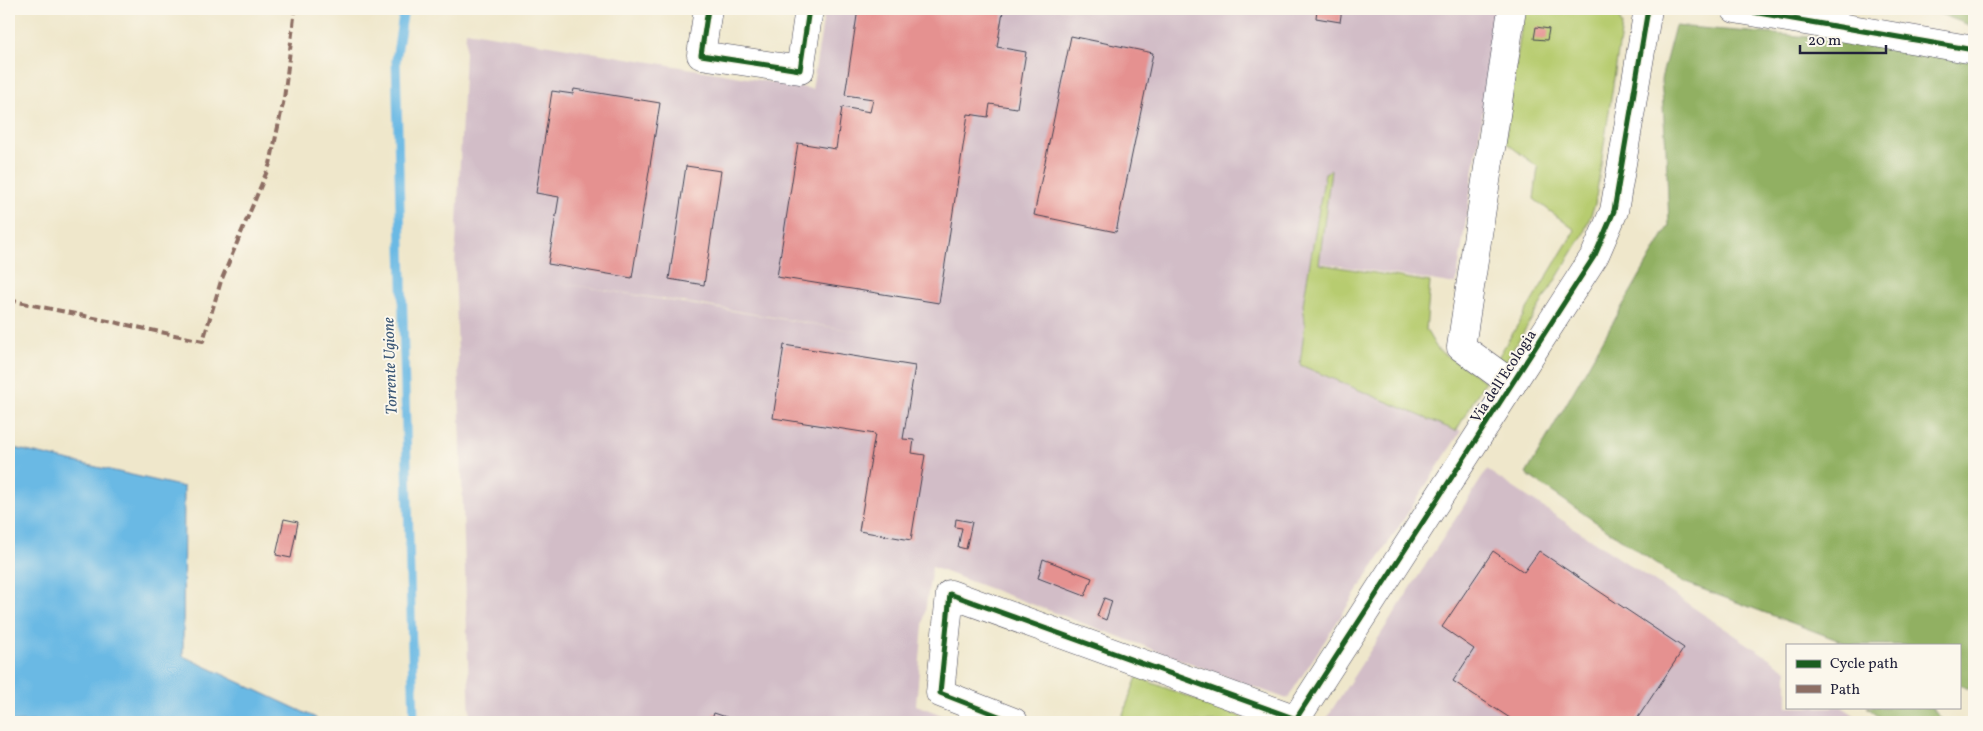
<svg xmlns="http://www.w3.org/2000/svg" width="1983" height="731" font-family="Vollkorn,serif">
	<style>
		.industrial { fill: #d2bdc7; fill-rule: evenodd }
		.green { fill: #b7cc70; stroke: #6c7756 }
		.forest { fill: #91b062; stroke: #5a694e }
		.water { fill: #6ab9e4; stroke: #466e90 }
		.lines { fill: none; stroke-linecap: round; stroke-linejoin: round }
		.stream { stroke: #6ab9e4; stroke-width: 9 }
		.building { fill: #e59190 }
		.minor-casing { stroke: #414051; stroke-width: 29 }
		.minor { stroke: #fff; stroke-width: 28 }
		.quiet { stroke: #8d6e63; stroke-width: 4; stroke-dasharray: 8 4; stroke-linecap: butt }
		.cycleway-casing { stroke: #fbf7ec; stroke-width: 8 }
		.cycleway { stroke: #1b5e20; stroke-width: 5 }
		.labels { text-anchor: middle; stroke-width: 4; stroke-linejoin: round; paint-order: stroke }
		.street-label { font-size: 15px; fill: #22223b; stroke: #fbf7ec }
		.water-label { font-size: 16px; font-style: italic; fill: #3b5776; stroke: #fbf7ec }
	</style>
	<rect width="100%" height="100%" fill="#fbf7ec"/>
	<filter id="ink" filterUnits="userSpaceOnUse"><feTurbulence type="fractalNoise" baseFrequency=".02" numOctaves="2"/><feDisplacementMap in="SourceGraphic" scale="10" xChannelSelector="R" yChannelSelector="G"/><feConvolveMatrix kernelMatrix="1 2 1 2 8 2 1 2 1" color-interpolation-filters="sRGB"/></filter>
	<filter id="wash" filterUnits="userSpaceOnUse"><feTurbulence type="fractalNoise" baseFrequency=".0096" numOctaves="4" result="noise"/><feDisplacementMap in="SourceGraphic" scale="20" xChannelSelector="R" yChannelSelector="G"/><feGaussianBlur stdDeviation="1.12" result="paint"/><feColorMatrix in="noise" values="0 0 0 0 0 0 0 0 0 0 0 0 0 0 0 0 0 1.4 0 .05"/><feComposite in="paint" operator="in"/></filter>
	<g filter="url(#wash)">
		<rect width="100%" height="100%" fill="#efe7cb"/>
		<!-- industrial -->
		<g class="industrial">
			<path d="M 825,9 L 1499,9 L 1456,284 L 1322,263 L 1305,367 L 1461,431 L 1287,699 L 932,567 L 923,625 L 916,705 L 960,722 L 470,722 L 455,267 L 466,31 L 812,89 ZM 541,280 L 702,305 L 879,335 Z"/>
			<polygon points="1487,470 1787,670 1787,707 1842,707 1865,722 1324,722"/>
		</g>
		<!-- green -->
		<g class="green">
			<polygon points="1524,9 1616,9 1622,26 1595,204 1583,235 1504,364 1497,359 1575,230 1534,199 1538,167 1505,142"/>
			<polygon points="1331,170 1319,264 1430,282 1426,330 1438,350 1485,381 1456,431 1300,365 1305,322 1303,304 1325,173"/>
			<polygon points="1137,677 1254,722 1120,722"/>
		</g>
		<!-- forest -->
		<g class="forest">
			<polygon points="1918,9 1974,9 1974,27 1940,14"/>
			<polygon points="1675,26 1897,44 1974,58 1974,691 1959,685 1959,645 1851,645 1683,582 1526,474 1669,225 1666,148 1661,79"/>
			<polygon points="1867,707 1931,707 1944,722 1885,722"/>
		</g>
		<!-- water -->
		<polygon class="water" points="9,447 184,487 183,656 316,718 316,722 9,722"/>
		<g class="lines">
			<!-- stream -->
			<polyline class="stream" points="404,9 396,60 414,722"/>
		</g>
		<g id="blocks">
			<!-- building -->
			<g class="building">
				<polygon points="858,9 986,9 1003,11 997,47 1026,52 1017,108 990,104 988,117 968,114 939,303 777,277 798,143 836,149 842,107 870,112 873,99 845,95"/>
				<polygon points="1317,9 1342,9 1340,22 1316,18"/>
				<polygon points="1536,27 1549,29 1547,40 1534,39"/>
				<polygon points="1071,36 1153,53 1116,232 1034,215"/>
				<polygon points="574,89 660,103 632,278 548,264 559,197 536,193 552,91 573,94"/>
				<polygon points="686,166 721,171 704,285 669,279"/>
				<polygon points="784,345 915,366 903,439 914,440 912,453 925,455 911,540 859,531 875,434 773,418"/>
				<polygon points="284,519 298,522 291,558 276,555"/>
				<polygon points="956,519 972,522 966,549 958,547 962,528 955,527"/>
				<polygon points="1493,551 1524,572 1539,551 1684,648 1635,722 1516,722 1453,681 1474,649 1442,627"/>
				<polygon points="1043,559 1092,578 1085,596 1038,578"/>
				<polygon points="1104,598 1112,601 1106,620 1097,616"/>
				<polygon points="714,713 741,722 711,722"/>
			</g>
		</g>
	</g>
	<g filter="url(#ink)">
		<use href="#blocks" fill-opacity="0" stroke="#414051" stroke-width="1"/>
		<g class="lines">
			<defs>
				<g id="minor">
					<polyline points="708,9 701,55 800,70 809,9"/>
					<polyline points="1735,9 1974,50"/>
					<polyline points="1512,384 1461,347 1512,9"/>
					<polyline points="1014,722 940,693 950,594 1296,719"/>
					<polyline points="1294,722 1595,255 1614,211 1648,9"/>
				</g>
			</defs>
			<!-- minor casing -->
			<use href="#minor" class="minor-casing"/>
			<!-- minor -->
			<use href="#minor" class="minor"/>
			<!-- quiet -->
			<polyline class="quiet" points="9,300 203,341 221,281 270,164 284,99 295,9"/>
			<defs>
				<g id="cycleway">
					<polyline points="708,9 701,55 800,70 809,9"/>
					<polyline points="1735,9 1974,50"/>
					<polyline points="1014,722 940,693 950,594 1296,719"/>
					<polyline points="1294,722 1595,255 1614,211 1648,9"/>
				</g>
			</defs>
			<!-- cycleway casing -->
			<use href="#cycleway" class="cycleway-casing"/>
			<!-- cycleway -->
			<use href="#cycleway" class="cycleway"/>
		</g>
	</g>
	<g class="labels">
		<!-- street labels -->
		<g class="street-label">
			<text transform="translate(1503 376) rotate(-57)" y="5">Via dell'Ecologia</text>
		</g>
		<!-- water labels -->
		<g class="water-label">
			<text transform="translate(389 366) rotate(-92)" y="6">Torrente Ugione</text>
		</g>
	</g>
	<!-- margin -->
	<rect width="1983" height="731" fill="none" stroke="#fbf7ec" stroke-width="30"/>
	<!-- legend -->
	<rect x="1786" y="644" width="175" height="65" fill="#fbf7ec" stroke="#a4a2a5"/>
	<rect x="1796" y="660" width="25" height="8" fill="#1b5e20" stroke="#a4a2a5"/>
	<text x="1830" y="668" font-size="15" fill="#22223b">Cycle path</text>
	<rect x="1796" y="685" width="25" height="8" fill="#8d6e63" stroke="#a4a2a5"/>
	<text x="1830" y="694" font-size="15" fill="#22223b">Path</text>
	<!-- scale -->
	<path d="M1800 45v8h86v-8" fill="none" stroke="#22223b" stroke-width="2.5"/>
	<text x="1808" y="45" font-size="15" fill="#22223b" stroke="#fbf7ec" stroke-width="4" paint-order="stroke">20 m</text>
</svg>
